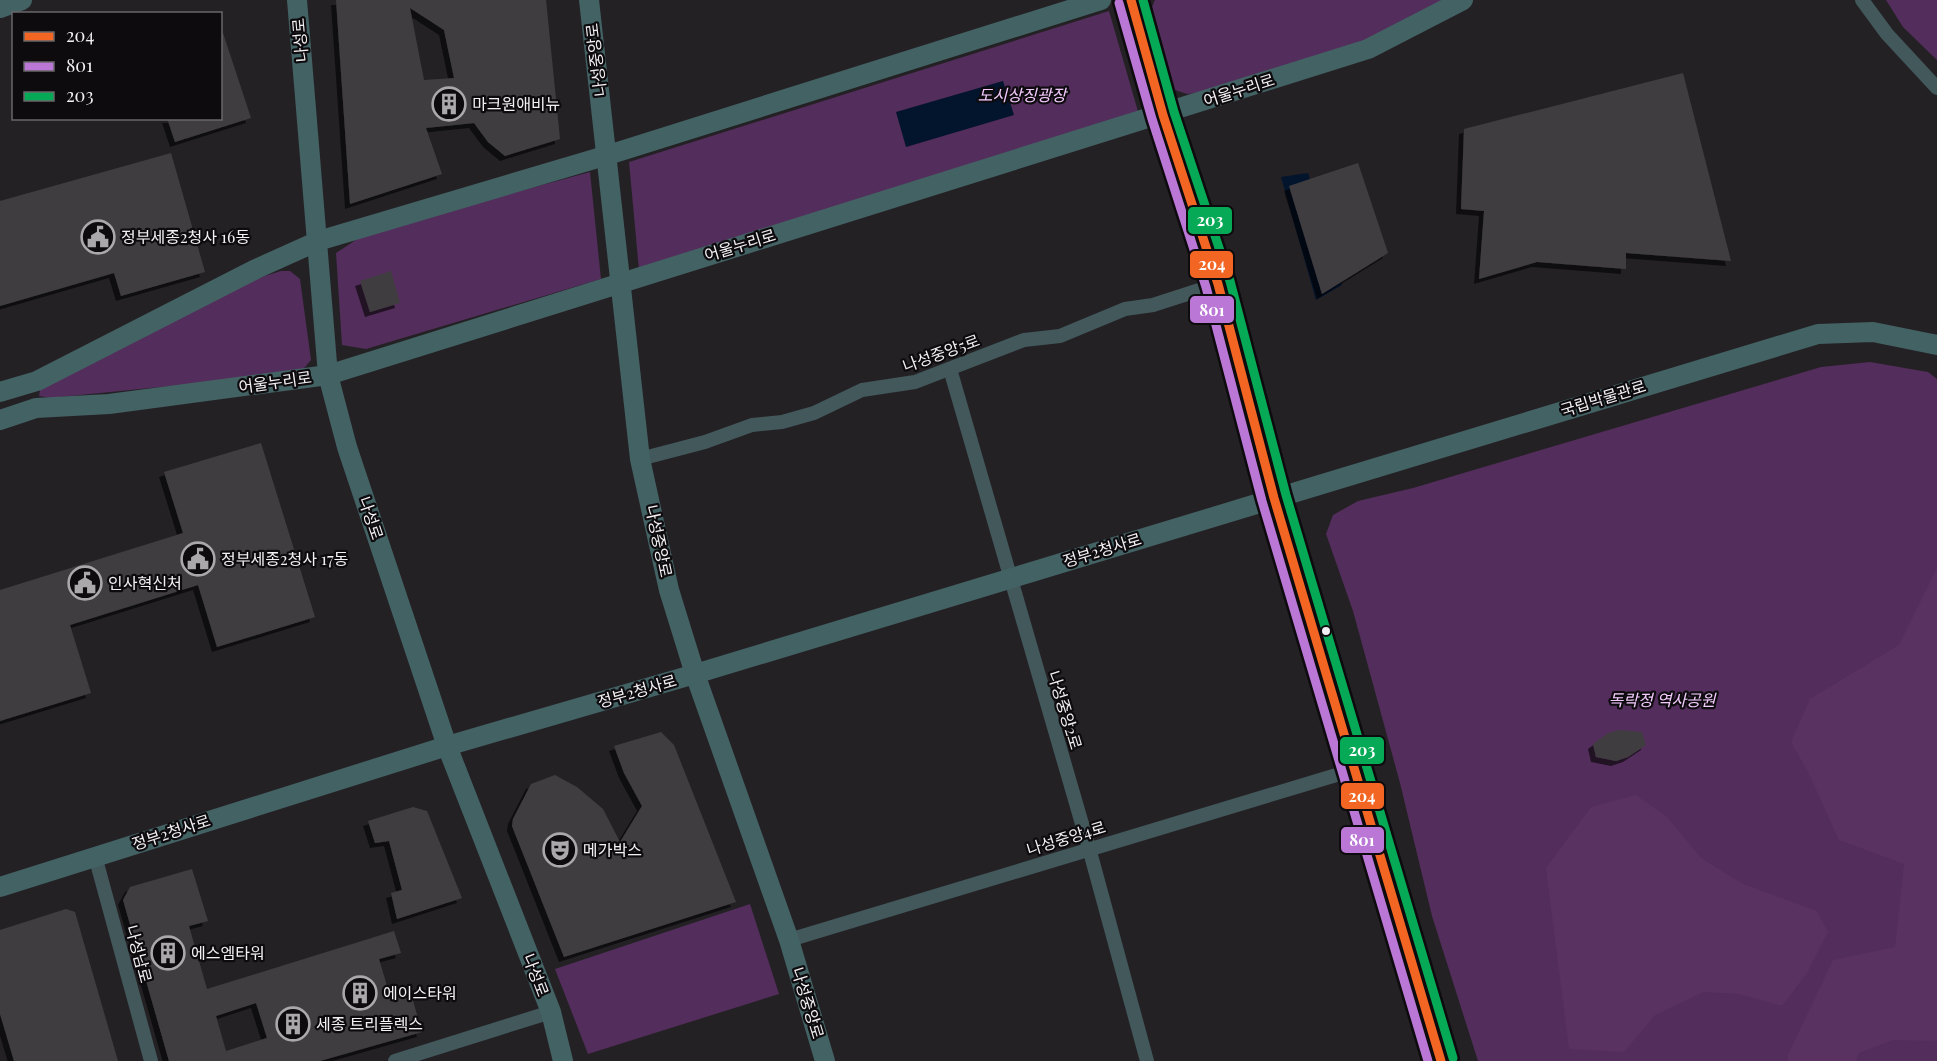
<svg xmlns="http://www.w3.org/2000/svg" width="1937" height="1061" font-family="'Playfair Display','Noto Sans KR',serif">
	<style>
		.green { fill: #532d5b }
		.forest { fill: #5a3262 }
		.water { fill: #03142d }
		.building { fill: #403d40; fill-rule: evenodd; filter: url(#shadow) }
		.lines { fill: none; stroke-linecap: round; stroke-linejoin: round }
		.street { stroke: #42585b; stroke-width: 14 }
		.secondary { stroke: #436264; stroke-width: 20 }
		.primary { stroke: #4b6266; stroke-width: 22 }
		.bus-1-casing { stroke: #0d0b0e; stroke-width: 14 }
		.bus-2-casing { stroke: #0d0b0e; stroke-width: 14 }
		.bus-3-casing { stroke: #0d0b0e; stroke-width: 14 }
		.bus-1 { stroke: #f26522; stroke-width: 9 }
		.bus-2 { stroke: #ba77d6; stroke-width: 9 }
		.bus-3 { stroke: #06aa56; stroke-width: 9 }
		.bus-dot { fill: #f3f0f4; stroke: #0d0b0e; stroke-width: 2 }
		.labels { text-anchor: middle; stroke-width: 4.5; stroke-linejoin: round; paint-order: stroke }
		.street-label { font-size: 16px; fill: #f3f0f4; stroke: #0d0b0e }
		.park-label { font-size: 16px; font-style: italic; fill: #f4cbfd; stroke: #0d0b0e }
		.poi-label { font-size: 16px; fill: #f3f0f4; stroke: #0d0b0e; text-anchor: start }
		.line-badge { stroke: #0d0b0e; stroke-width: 2 }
		.badge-label { font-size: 16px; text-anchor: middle; font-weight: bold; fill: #fff }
	</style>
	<defs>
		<filter id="shadow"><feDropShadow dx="-5" dy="5" stdDeviation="0" flood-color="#0009"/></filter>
	</defs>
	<rect width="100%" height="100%" fill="#242125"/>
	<!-- green -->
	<g class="green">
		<polygon points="1155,0 1448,0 1372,41 1208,92 1187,94 1175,90 1152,7"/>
		<polygon points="1886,0 1937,0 1937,60 1903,27"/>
		<polygon points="1109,11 1139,115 639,270 629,162"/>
		<polygon points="590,172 601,279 366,349 342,345 336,253 368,232"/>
		<polygon points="281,271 290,271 300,279 311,360 300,373 50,398 39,396 40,390 255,279"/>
		<polygon points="1870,362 1928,372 1937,379 1937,1061 1478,1061 1432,916 1400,783 1353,611 1326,534 1333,515 1358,501 1413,488 1821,367"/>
		<polygon points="750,904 779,994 588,1054 555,969"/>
	</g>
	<!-- forest -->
	<g class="forest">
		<polygon points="1937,568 1937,1041 1893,1040 1859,1053 1856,1061 1788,1061 1788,1055 1833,960 1895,947 1904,864 1839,840 1808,772 1791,742 1810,699 1899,645"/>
		<polygon points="1636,795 1667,817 1701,858 1743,884 1817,911 1828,932 1807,973 1782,1006 1739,994 1704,992 1655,1015 1624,1052 1569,1049 1546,868 1591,807"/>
	</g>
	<!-- water -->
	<g class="water">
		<polygon points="1003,81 1014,115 906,147 896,112"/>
		<polygon points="1308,173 1342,285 1316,300 1281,177"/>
	</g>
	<!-- building -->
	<g class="building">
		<path d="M 336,0 L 546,0 L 560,139 L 505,156 L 488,142 L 474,123 L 426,128 L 442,174 L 350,204 ZM 410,8 L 444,30 L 454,78 L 424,80 Z"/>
		<polygon points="223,33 251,118 175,142 167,118 220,118 220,34"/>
		<polygon points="1683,73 1731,261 1626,253 1626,269 1537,262 1479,279 1484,211 1461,209 1464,129"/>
		<polygon points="171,153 205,272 121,296 114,273 0,306 0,201"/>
		<polygon points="1358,163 1388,253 1322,294 1289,186"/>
		<polygon points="391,271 400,303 370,312 360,281"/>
		<polygon points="261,443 315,617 217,647 198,585 70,625 91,693 0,721 0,590 183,533 164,472"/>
		<polygon points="1619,730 1642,732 1646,745 1628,757 1616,761 1596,757 1593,744 1608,733"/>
		<polygon points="661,732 674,745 736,902 564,957 512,826 513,819 531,784 555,775 577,787 603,809 620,842 642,806 624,773 614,746"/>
		<polygon points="413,807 427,811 462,898 397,919 391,893 402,890 389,841 375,843 368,821"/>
		<path d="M 192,869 L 208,921 L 189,926 L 207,989 L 394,931 L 401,953 L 379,959 L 390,996 L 410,990 L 422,1032 L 320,1061 L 169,1061 L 123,900 L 130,887 ZM 256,1003 L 267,1038 L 226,1051 L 216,1016 Z"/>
		<polygon points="66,909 75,912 118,1061 14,1061 0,1014 0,930"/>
	</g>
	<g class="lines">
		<!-- street -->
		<g class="street">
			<polyline points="1862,0 1887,34 1937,88"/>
			<polyline points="950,369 1089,848 1147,1061"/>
			<polyline points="640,459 705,442 752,425 782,422 814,413 862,390 915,382 1024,340 1060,336 1125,309 1153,305 1218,284"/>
			<polyline points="95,856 151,1061"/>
			<polyline points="789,940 1353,770"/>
			<polyline points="395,1061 551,1012"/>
		</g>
		<!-- secondary -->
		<g class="secondary">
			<polyline points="297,0 328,375 347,447 447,746 551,1012 563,1061"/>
			<polyline points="589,0 640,459 669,590 695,674 789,940 825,1061"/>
			<polyline points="0,8 22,0"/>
			<polyline points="0,392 37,381 256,269 318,241 608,155 1101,0"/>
			<polyline points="0,420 36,408 109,404 328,375 1368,49 1463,0"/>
			<polyline points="0,887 447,746 695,674 1818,334 1873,332 1937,345"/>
		</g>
		<!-- primary -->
		<polyline class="primary" points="1131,0 1163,115 1218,284 1274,498 1441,1061"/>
		<defs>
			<polyline id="bus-1" points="1131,0 1163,115 1218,284 1274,498 1441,1061"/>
			<polyline id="bus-2" points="1119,3 1152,119 1206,287 1262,501 1428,1061"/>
			<polyline id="bus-3" points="1143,0 1174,112 1230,281 1286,495 1453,1058"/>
		</defs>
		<!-- bus-1 casing -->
		<use href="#bus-1" class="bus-1-casing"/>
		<!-- bus-2 casing -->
		<use href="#bus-2" class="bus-2-casing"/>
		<!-- bus-3 casing -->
		<use href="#bus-3" class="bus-3-casing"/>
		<!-- bus-1 -->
		<use href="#bus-1" class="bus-1"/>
		<!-- bus-2 -->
		<use href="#bus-2" class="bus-2"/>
		<!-- bus-3 -->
		<use href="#bus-3" class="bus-3"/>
	</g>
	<!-- icons -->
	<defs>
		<symbol id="building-ring" viewBox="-11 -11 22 22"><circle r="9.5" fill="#0d0b0e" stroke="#aba8ac" stroke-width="1.5"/><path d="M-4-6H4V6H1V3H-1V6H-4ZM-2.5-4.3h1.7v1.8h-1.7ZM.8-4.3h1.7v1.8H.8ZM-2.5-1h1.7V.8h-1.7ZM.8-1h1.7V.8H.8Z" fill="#aba8ac"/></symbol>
		<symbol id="civic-ring" viewBox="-11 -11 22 22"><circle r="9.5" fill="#0d0b0e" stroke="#aba8ac" stroke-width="1.5"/><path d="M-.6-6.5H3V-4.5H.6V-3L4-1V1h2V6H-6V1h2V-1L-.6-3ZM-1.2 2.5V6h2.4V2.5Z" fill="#aba8ac"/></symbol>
		<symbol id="theatre-ring" viewBox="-11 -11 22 22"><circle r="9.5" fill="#0d0b0e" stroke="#aba8ac" stroke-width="1.5"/><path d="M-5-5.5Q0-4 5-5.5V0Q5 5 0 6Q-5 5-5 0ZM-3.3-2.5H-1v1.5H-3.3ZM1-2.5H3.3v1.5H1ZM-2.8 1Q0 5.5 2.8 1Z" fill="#aba8ac"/></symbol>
	</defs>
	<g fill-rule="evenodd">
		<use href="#building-ring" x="430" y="85" width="38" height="38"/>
		<use href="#civic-ring" x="79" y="218" width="38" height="38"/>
		<use href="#civic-ring" x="179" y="540" width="38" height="38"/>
		<use href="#civic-ring" x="66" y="564" width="38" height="38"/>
		<use href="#theatre-ring" x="541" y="831" width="38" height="38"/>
		<use href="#building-ring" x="149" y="934" width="38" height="38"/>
		<use href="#building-ring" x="341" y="974" width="38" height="38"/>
		<use href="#building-ring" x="274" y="1005" width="38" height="38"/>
	</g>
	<!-- markers -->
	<circle class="bus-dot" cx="1326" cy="631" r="5"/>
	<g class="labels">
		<!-- street labels -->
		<g class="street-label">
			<text transform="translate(300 40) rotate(-95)" y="6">나성로</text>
			<text transform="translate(596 60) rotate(-97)" y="6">나성중앙로</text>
			<text transform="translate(1239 90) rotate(-18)" y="6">어울누리로</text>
			<text transform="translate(740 245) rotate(-17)" y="6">어울누리로</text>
			<text transform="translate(941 353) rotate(-20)" y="6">나성중앙5로</text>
			<text transform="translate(275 382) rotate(-8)" y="6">어울누리로</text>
			<text transform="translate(1603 398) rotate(-17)" y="6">국립박물관로</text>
			<text transform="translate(371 518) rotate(71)" y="6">나성로</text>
			<text transform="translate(659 541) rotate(78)" y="6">나성중앙로</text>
			<text transform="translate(1102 550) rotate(-17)" y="6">정부2청사로</text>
			<text transform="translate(637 691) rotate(-16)" y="6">정부2청사로</text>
			<text transform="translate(1065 710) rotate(73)" y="6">나성중앙2로</text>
			<text transform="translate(171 832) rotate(-18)" y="6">정부2청사로</text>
			<text transform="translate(1066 838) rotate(-17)" y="6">나성중앙4로</text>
			<text transform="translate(139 954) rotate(75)" y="6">나성남로</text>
			<text transform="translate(536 975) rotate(69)" y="6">나성로</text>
			<text transform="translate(808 1003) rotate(73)" y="6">나성중앙로</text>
		</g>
		<!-- park labels -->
		<g class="park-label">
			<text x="1022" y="101">도시상징광장</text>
			<text x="1662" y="706">독락정 역사공원</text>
		</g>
		<!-- poi labels -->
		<g class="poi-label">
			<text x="472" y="110">마크원애비뉴</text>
			<text x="121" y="243">정부세종2청사 16동</text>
			<text x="221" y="565">정부세종2청사 17동</text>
			<text x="108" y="589">인사혁신처</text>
			<text x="583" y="856">메가박스</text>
			<text x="191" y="959">에스엠타워</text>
			<text x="383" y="999">에이스타워</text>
			<text x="316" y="1030">세종 트리플렉스</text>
		</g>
	</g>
	<g class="line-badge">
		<rect x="1187" y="206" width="46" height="29" rx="6" fill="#06aa56"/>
		<rect x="1189" y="250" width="45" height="29" rx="6" fill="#f26522"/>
		<rect x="1189" y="295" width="46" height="29" rx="6" fill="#ba77d6"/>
		<rect x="1339" y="736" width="46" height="29" rx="6" fill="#06aa56"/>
		<rect x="1340" y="782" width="45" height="28" rx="6" fill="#f26522"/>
		<rect x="1340" y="826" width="45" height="28" rx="6" fill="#ba77d6"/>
	</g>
	<g class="badge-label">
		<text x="1210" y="226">203</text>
		<text x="1212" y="270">204</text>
		<text x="1212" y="316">801</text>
		<text x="1362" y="756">203</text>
		<text x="1362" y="802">204</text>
		<text x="1362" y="846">801</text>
	</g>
	<!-- legend -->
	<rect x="12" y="12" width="210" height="108" fill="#0d0b0e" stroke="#69676a" stroke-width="1.5"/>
	<rect x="24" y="32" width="30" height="9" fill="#f26522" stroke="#69676a" stroke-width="1.5"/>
	<text x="66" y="42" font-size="18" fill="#f3f0f4">204</text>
	<rect x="24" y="62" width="30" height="9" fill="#ba77d6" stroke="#69676a" stroke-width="1.5"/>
	<text x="66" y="72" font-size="18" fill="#f3f0f4">801</text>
	<rect x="24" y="92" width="30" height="9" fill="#06aa56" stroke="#69676a" stroke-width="1.5"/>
	<text x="66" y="102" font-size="18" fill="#f3f0f4">203</text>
</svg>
